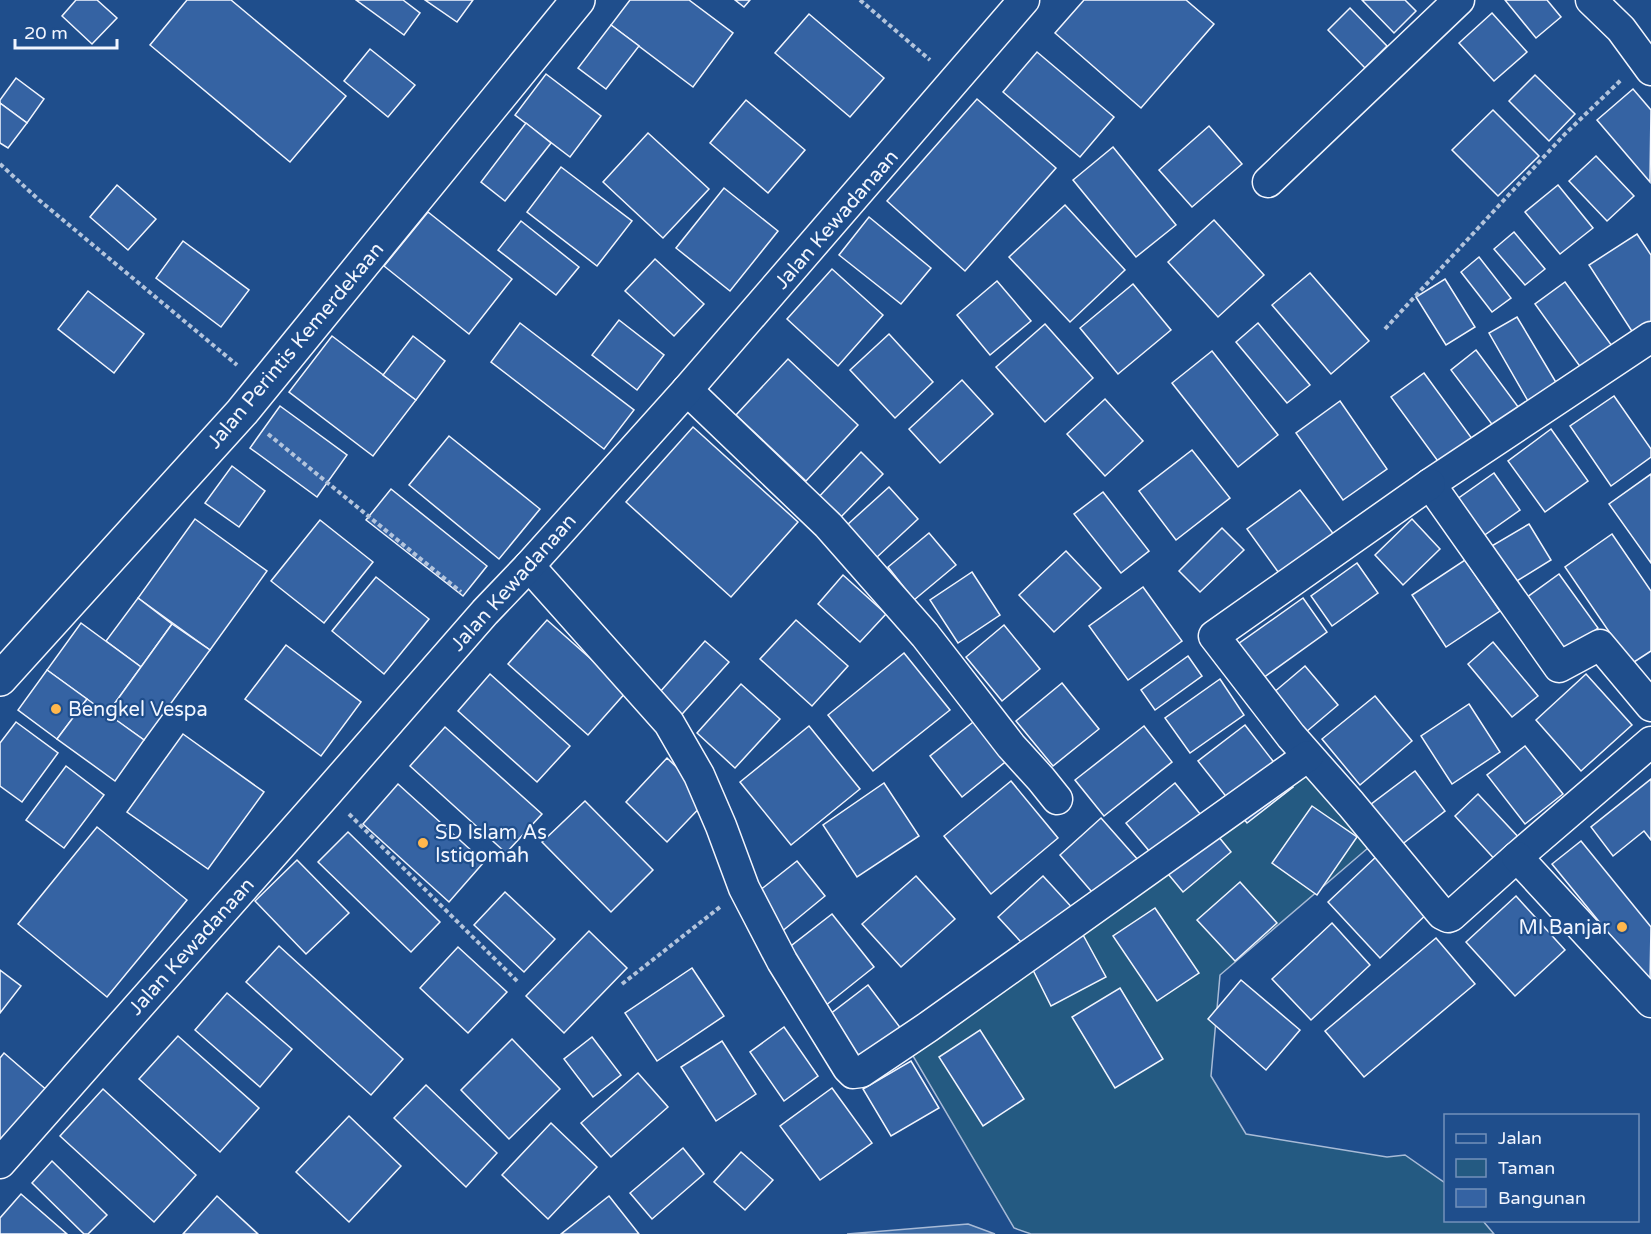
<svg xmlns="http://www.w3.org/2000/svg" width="1651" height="1234" font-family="'Varela Round',sans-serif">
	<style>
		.green { fill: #245a82; stroke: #a8bbd7; stroke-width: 1.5 }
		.water { fill: #3b69a3; stroke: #a8bbd7; stroke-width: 1.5 }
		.building { fill: #3563a3; stroke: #f2f6ff; stroke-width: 1.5 }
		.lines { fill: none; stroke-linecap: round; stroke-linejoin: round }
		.street-casing { stroke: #f2f6ff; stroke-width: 33 }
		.primary-casing { stroke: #f2f6ff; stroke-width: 36 }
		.path { stroke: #b3c4dc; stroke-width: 4; stroke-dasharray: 4.5 3; stroke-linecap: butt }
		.street { stroke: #1f4e8c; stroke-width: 30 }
		.primary { stroke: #1f4e8c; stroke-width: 33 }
		.poi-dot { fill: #ffb74d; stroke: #1f4e8c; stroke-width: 2 }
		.labels { text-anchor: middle; stroke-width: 4.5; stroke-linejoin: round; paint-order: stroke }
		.street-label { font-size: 20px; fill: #f2f6ff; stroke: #1f4e8c }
		.poi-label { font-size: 20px; fill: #f2f6ff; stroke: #1f4e8c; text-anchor: start }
	</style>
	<rect width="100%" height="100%" fill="#1f4e8c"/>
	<!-- green -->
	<polygon class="green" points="1308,772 1368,848 1220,975 1211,1076 1246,1134 1387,1157 1405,1155 1445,1183 1446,1220 1483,1221 1494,1234 1031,1234 1014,1228 913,1056"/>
	<!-- water -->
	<polygon class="water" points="968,1224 995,1234 847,1234"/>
	<!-- building -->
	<g class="building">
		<polygon points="76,0 97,0 117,18 92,44 62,16"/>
		<polygon points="187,0 231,0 346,96 290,162 150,45"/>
		<polygon points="356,0 403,0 420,13 404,35"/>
		<polygon points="425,0 473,0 457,22"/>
		<polygon points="630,0 689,0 733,33 693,87 611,25"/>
		<polygon points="735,0 750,0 744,7"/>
		<polygon points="1084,0 1186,0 1214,24 1141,108 1055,33"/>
		<polygon points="1362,0 1405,0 1416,11 1394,33"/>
		<polygon points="1505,0 1547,0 1561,17 1536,38"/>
		<polygon points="1350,8 1387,46 1365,68 1328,30"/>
		<polygon points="1492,13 1527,52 1494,81 1459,43"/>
		<polygon points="809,14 884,78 850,117 775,53"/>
		<polygon points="611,25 639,46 606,89 578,68"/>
		<polygon points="370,49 415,85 388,117 344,81"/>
		<polygon points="1037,52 1114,117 1080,157 1003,92"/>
		<polygon points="546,74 601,116 570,157 515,115"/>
		<polygon points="1535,75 1575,114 1549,141 1509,101"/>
		<polygon points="16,78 44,99 27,123 0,103 0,100"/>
		<polygon points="1633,89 1651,110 1650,182 1597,120"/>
		<polygon points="977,99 1056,168 965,271 887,201"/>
		<polygon points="746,100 805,150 768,193 710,143"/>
		<polygon points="0,103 27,123 8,148 0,143"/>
		<polygon points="1493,110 1539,156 1498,196 1452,150"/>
		<polygon points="526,123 551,143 505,201 481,182"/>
		<polygon points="1209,126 1242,164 1192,207 1159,170"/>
		<polygon points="648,133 709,189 663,238 603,182"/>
		<polygon points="1113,147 1176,225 1136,257 1073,180"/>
		<polygon points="1596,156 1634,196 1607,221 1569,181"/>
		<polygon points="561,167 632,221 597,266 527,212"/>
		<polygon points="117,185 156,219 128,250 90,217"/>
		<polygon points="1558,185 1593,228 1560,254 1525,212"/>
		<polygon points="724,188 778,231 730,291 676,248"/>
		<polygon points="1065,205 1125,270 1070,322 1009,257"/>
		<polygon points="428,212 512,279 469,334 384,266"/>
		<polygon points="869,217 931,268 901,304 839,255"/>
		<polygon points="1214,220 1264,275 1218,317 1168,262"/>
		<polygon points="521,221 579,267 556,295 498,250"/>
		<polygon points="1514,232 1545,269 1525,285 1494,249"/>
		<polygon points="1637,234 1651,255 1651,326 1635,336 1589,265"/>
		<polygon points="183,241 249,290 221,327 156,278"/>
		<polygon points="1479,257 1511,298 1492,312 1461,272"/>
		<polygon points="655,259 704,304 674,336 625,291"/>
		<polygon points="832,269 883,315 838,366 787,319"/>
		<polygon points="1310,273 1369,341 1331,374 1272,305"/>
		<polygon points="1445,279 1475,327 1446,345 1416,297"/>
		<polygon points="997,281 1031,321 990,355 957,315"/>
		<polygon points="1565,282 1615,350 1584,372 1535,304"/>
		<polygon points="1133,284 1171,330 1118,374 1080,328"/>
		<polygon points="88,291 144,334 114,373 58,329"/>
		<polygon points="1517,317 1557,384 1528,401 1489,333"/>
		<polygon points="619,320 664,355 637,390 592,355"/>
		<polygon points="520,323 634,410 604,449 491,362"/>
		<polygon points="1258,323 1310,385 1287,403 1236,342"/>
		<polygon points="1045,324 1093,378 1045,422 996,367"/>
		<polygon points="889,334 933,382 895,418 850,370"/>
		<polygon points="332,336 416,400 373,456 289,392"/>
		<polygon points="413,336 445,361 416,400 383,375"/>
		<polygon points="1476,350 1519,408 1494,427 1451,370"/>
		<polygon points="1212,351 1278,435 1238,467 1172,383"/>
		<polygon points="788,359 858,425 806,481 736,415"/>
		<polygon points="1424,373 1473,440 1440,464 1391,397"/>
		<polygon points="962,380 993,414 940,463 909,429"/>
		<polygon points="1614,396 1651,449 1651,457 1611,486 1570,426"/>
		<polygon points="1105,399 1143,441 1105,476 1067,434"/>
		<polygon points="1340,401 1387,469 1343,500 1296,433"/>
		<polygon points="280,406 347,455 317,497 250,448"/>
		<polygon points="693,427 798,522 731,597 626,502"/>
		<polygon points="1551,429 1588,481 1545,512 1508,461"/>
		<polygon points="449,436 540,509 499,559 409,485"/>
		<polygon points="1192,450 1230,498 1176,540 1139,491"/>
		<polygon points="861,452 883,474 836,522 815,501"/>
		<polygon points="232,466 265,491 239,527 205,503"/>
		<polygon points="1494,473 1520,510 1479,539 1453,502"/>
		<polygon points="1651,474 1651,563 1609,504"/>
		<polygon points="889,487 918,519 876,558 847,525"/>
		<polygon points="391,489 487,566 463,596 366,520"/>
		<polygon points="1300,490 1335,536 1281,576 1247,529"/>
		<polygon points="1103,492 1149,551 1121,573 1074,514"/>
		<polygon points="195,519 267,571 210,650 138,598"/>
		<polygon points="1412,519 1440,549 1403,585 1375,555"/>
		<polygon points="320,520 373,562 324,623 271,581"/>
		<polygon points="1529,524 1551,560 1512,584 1490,547"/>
		<polygon points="1222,528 1244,550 1200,592 1179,571"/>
		<polygon points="929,533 956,565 914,600 888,567"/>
		<polygon points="1612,534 1651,591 1651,651 1631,664 1565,567"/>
		<polygon points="1066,551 1101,588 1054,632 1019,595"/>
		<polygon points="1465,560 1500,611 1446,647 1412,595"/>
		<polygon points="1357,563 1378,593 1332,626 1311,596"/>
		<polygon points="972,572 1000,615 958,643 930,600"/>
		<polygon points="1559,574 1598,628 1563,654 1523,600"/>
		<polygon points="843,575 886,614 860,642 818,604"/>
		<polygon points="376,577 429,619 384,674 332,631"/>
		<polygon points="1143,587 1182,641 1128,680 1089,626"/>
		<polygon points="138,598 172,624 141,667 106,641"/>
		<polygon points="1303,598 1327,632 1263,678 1238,644"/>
		<polygon points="547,620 627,691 588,735 508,664"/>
		<polygon points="796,620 848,666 812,706 760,659"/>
		<polygon points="81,623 141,667 107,714 47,670"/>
		<polygon points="172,624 210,650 144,740 107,714"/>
		<polygon points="1004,625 1040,669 1002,701 966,657"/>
		<polygon points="705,641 729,662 675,722 652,701"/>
		<polygon points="1493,642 1538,696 1512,717 1468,664"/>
		<polygon points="286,645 361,702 321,756 245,699"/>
		<polygon points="904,653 950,710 873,771 828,715"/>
		<polygon points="1188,656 1202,676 1155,710 1141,690"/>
		<polygon points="1305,666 1338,705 1306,732 1273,693"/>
		<polygon points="47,670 87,699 57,739 18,710"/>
		<polygon points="490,674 570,746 537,782 458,711"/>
		<polygon points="1586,674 1632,725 1581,771 1536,720"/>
		<polygon points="1220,679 1244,715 1190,753 1165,718"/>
		<polygon points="1062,683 1099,729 1053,766 1016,721"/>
		<polygon points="741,684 780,719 735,768 697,733"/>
		<polygon points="1375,696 1412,741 1360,785 1322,739"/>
		<polygon points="87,699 144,740 115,781 57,739"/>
		<polygon points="1469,704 1500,752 1452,784 1421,736"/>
		<polygon points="977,719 1009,759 962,797 930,756"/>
		<polygon points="16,722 58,753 22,802 0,786 0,743"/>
		<polygon points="1245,725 1293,787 1247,823 1198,761"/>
		<polygon points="809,726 860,789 791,845 740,782"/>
		<polygon points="1144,726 1172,762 1104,816 1075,780"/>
		<polygon points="445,727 542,814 506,853 410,766"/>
		<polygon points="183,734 264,792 208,869 127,812"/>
		<polygon points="1525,746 1563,794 1525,824 1487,775"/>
		<polygon points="667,758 709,798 667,842 626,802"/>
		<polygon points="66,766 104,795 64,848 26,820"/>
		<polygon points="1415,771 1445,811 1396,849 1366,808"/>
		<polygon points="1651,779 1651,840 1644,831 1613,856 1591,827"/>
		<polygon points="1011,781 1058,838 991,894 944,836"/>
		<polygon points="884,783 919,836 857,877 823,825"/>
		<polygon points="1175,783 1231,852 1183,892 1126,823"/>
		<polygon points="398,784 484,862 449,902 363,824"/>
		<polygon points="1478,794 1523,842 1499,864 1455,816"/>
		<polygon points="585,801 653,870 611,912 542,842"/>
		<polygon points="1312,806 1357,837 1317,895 1272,863"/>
		<polygon points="1101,818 1146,869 1104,906 1060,855"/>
		<polygon points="97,827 187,900 107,997 18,924"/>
		<polygon points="348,832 440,922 411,952 318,862"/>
		<polygon points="1581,841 1651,927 1650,984 1552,864"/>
		<polygon points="1378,855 1430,911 1380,958 1328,902"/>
		<polygon points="297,860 349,913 306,954 255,901"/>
		<polygon points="797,861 825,896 769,942 740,906"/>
		<polygon points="916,876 955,919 901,967 862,924"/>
		<polygon points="1043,876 1077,913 1033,955 998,917"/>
		<polygon points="1240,882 1277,923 1235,961 1197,920"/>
		<polygon points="505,892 555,939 524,972 474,925"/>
		<polygon points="1516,896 1565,950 1515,996 1466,942"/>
		<polygon points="1155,908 1199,973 1157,1001 1113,936"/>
		<polygon points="832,914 874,967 820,1010 778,956"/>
		<polygon points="1332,923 1370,965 1311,1020 1272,979"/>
		<polygon points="589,931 627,968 564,1033 526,996"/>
		<polygon points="1082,933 1106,977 1051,1006 1029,962"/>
		<polygon points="1436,938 1475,984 1364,1077 1325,1031"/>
		<polygon points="279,946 403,1059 371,1095 246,982"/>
		<polygon points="458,947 507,992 468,1033 420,988"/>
		<polygon points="692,968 724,1016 657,1061 625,1013"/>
		<polygon points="0,970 21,986 0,1013"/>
		<polygon points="1241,980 1300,1030 1266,1070 1208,1019"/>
		<polygon points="868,985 905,1034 854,1073 817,1024"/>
		<polygon points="1120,988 1163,1059 1115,1088 1072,1017"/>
		<polygon points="227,993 292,1049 260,1087 195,1030"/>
		<polygon points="784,1027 818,1076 784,1101 750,1052"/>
		<polygon points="980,1030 1024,1099 983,1126 939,1057"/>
		<polygon points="178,1036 259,1108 220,1152 139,1079"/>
		<polygon points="592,1037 621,1075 593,1097 564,1059"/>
		<polygon points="512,1039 560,1089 509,1139 461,1090"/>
		<polygon points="722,1041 756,1094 716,1121 681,1067"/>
		<polygon points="4,1053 49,1092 0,1149 0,1058"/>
		<polygon points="911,1061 939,1108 891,1136 863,1089"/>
		<polygon points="638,1073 668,1107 611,1157 581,1123"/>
		<polygon points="426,1085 497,1153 466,1187 394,1118"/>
		<polygon points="832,1088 872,1143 820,1180 780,1126"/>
		<polygon points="103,1089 196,1175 154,1222 60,1136"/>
		<polygon points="349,1116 401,1166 349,1222 296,1172"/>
		<polygon points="551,1123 597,1167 548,1219 502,1175"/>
		<polygon points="683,1148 704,1174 652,1219 630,1193"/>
		<polygon points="741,1152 773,1180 745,1210 714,1182"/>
		<polygon points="52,1161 107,1215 88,1234 84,1234 32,1183"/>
		<polygon points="21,1194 67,1234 0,1234 0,1218"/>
		<polygon points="217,1196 258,1234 183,1234"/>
		<polygon points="609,1196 639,1234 561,1234"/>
	</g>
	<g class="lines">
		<defs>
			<g id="street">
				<polyline points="1591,0 1621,29 1651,70"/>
				<polyline points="1268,182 1459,0"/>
				<polyline points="1651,337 1430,484 1559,667 1600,645 1651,706"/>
				<polyline points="687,390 828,525 925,635 1011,746 1041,779 1057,799"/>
				<polyline points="1430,484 1214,636 1291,736 1351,804 1442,914 1448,917 1451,916 1517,857 1651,742"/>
				<polyline points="529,566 669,723 699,775 721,826 744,888 782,961 848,1068 853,1073 861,1072 928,1027 1308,756"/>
				<polyline points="1517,857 1651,1002"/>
				<polyline points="0,1163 327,793 485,612 529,566 687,390 1024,0"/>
			</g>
			<polyline id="primary" points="0,679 242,412 578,0"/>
		</defs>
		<!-- street casing -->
		<use href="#street" class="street-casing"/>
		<!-- primary casing -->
		<use href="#primary" class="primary-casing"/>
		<!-- path -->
		<g class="path">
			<polyline points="860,0 930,60"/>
			<polyline points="0,164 39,200 237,365"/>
			<polyline points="1385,329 1564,135 1621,80"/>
			<polyline points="268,434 461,592"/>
			<polyline points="349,814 518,982"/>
			<polyline points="622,984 720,907"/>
		</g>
		<!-- street -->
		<use href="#street" class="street"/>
		<!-- primary -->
		<use href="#primary" class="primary"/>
	</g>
	<!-- markers -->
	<g class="poi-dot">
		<circle cx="56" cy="709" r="6"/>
		<circle cx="423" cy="843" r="6"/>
		<circle cx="1622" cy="927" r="6"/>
	</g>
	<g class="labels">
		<!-- street labels -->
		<g class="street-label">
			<text transform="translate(836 219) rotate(-49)" y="7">Jalan Kewadanaan</text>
			<text transform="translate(295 345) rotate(-50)" y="7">Jalan Perintis Kemerdekaan</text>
			<text transform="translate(513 582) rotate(-48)" y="7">Jalan Kewadanaan</text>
			<text transform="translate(191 946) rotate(-48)" y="7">Jalan Kewadanaan</text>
		</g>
		<!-- poi labels -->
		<g class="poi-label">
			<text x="68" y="716">Bengkel Vespa</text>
			<text x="435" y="839">SD Islam As<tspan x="435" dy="23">Istiqomah</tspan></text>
			<text x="1610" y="934" text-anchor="end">MI Banjar</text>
		</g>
	</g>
	<!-- legend -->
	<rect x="1444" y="1114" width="195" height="108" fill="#1f4e8c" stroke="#7391ba" stroke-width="1.5"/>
	<rect x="1456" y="1134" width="30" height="9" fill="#1f4e8c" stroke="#7391ba" stroke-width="1.5"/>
	<text x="1498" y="1144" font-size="18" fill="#f2f6ff">Jalan</text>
	<rect x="1456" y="1159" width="30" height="18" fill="#245a82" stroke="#7391ba" stroke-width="1.5"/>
	<text x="1498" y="1174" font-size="18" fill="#f2f6ff">Taman</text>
	<rect x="1456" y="1189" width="30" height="18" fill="#3563a3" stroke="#7391ba" stroke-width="1.5"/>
	<text x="1498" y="1204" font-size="18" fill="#f2f6ff">Bangunan</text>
	<!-- scale -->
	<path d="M15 39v9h102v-9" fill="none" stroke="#f2f6ff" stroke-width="3"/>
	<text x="24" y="39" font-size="18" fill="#f2f6ff" stroke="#1f4e8c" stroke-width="4.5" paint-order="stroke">20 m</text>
</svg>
